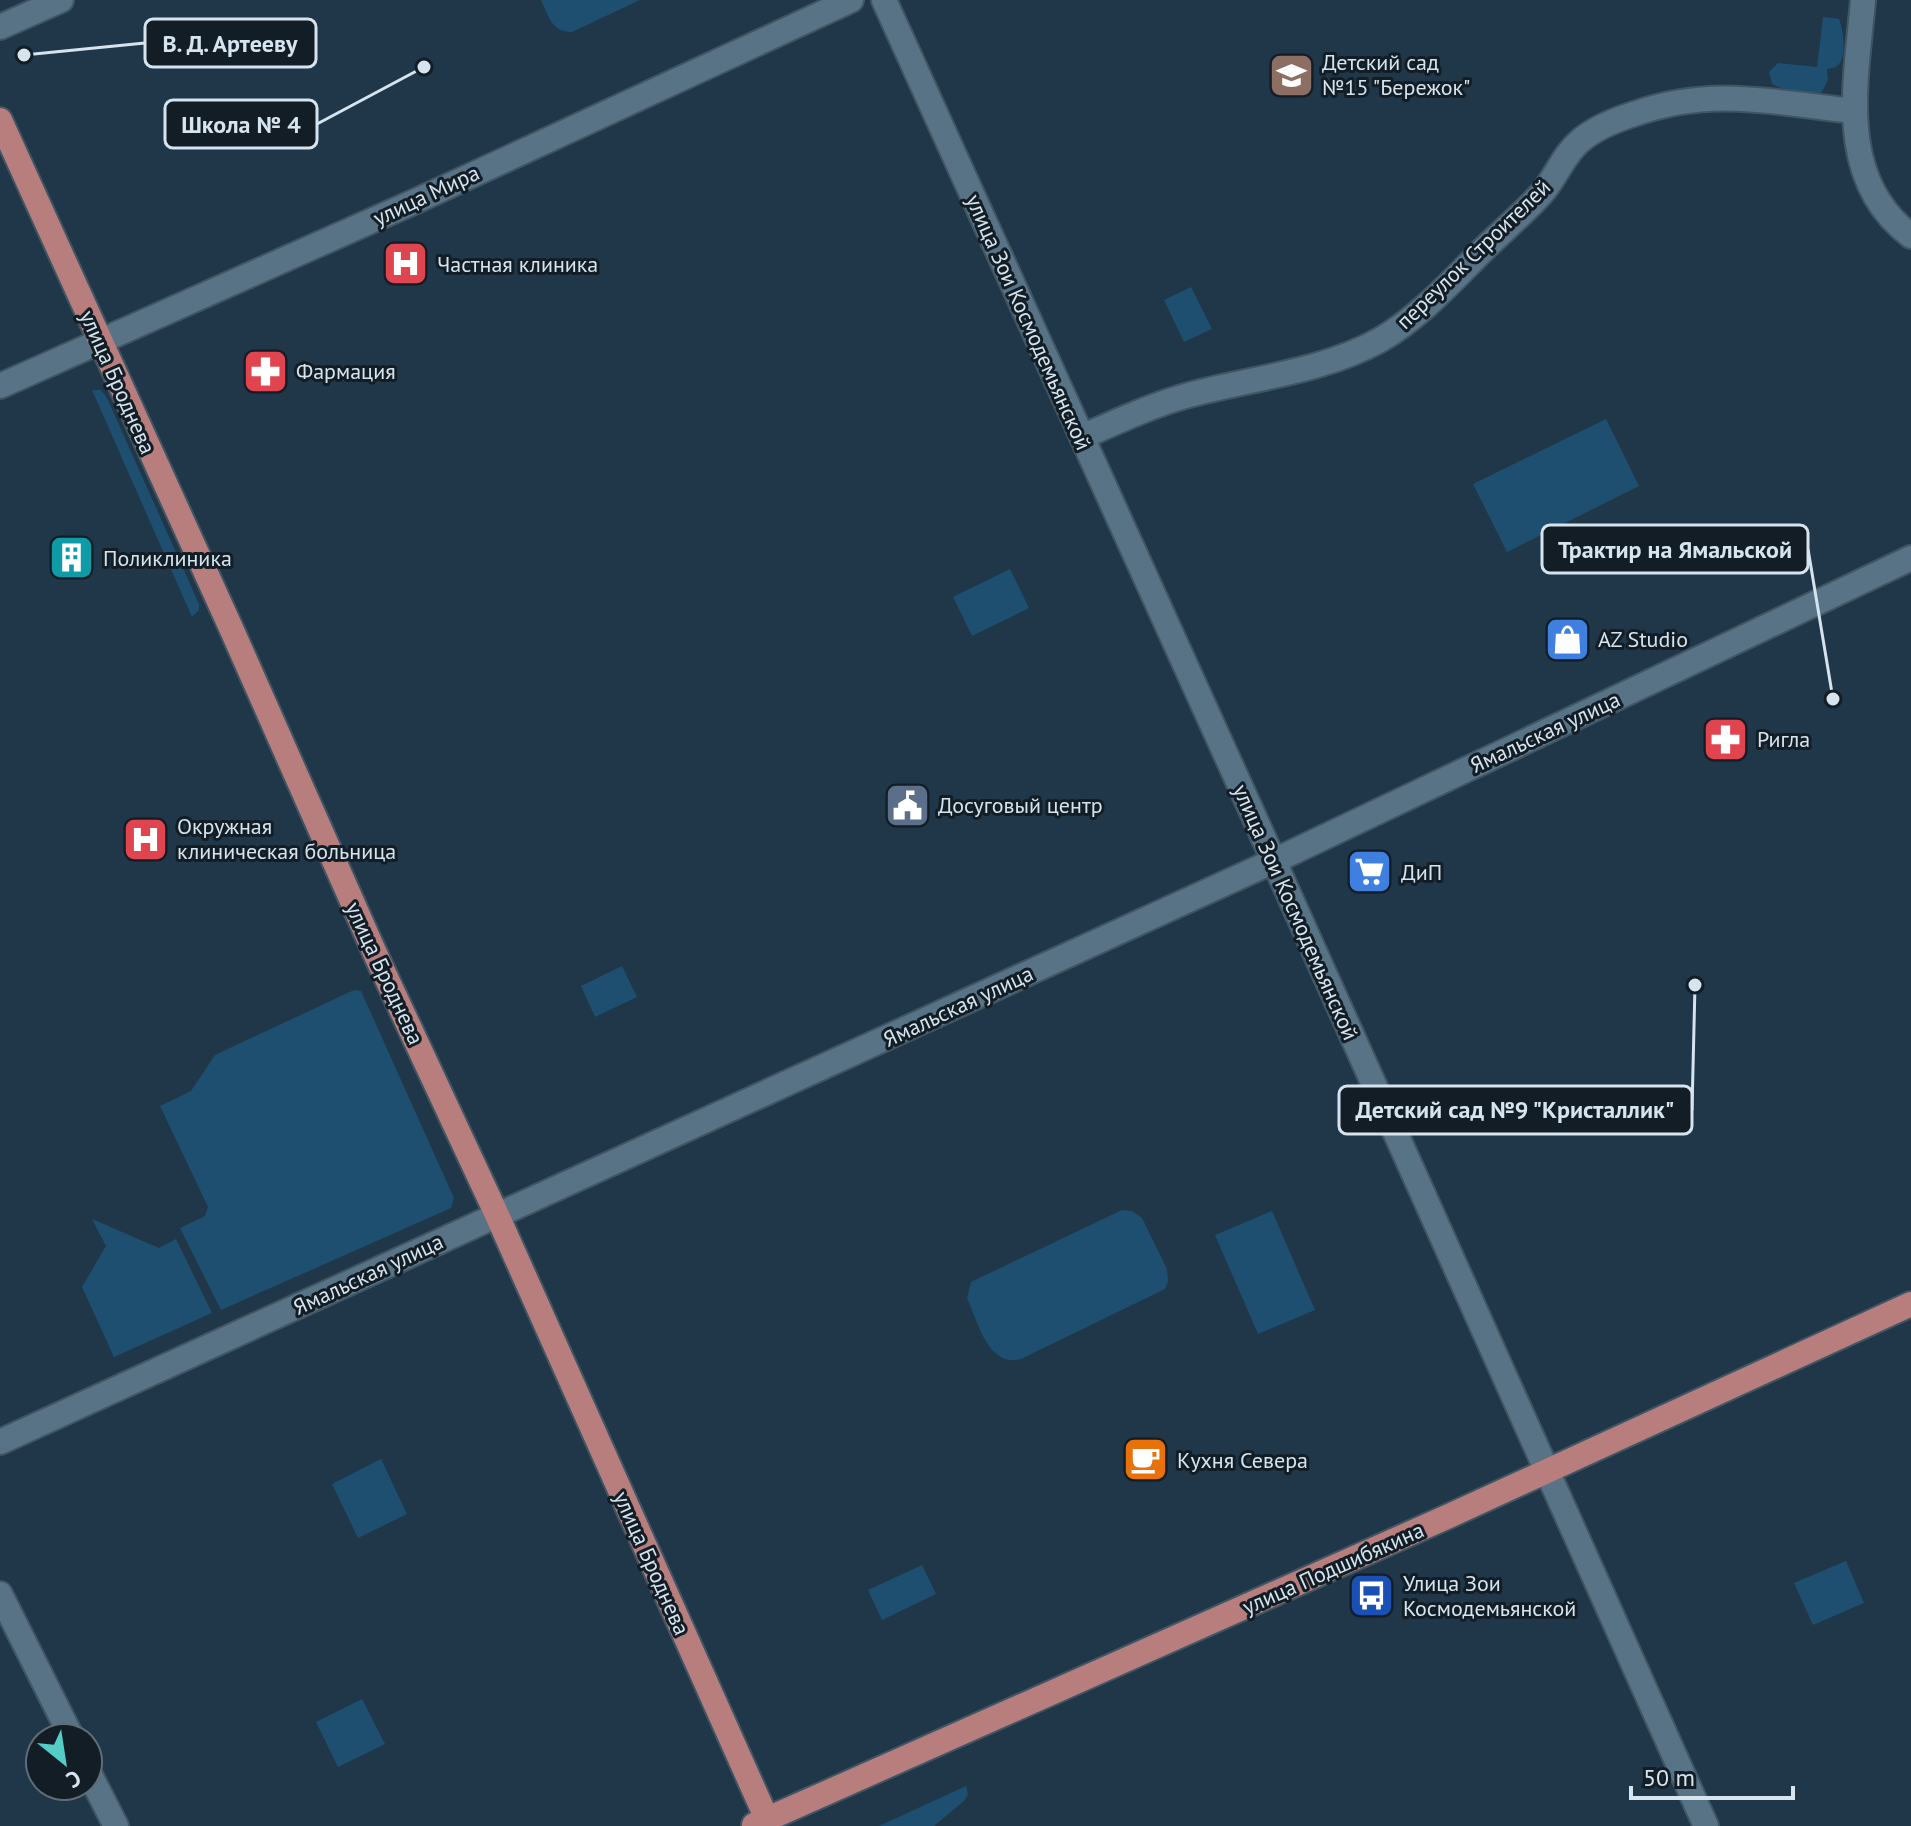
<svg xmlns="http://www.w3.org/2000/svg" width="1911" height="1826" font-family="'PT Sans',sans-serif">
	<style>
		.green { fill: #1f4f70 }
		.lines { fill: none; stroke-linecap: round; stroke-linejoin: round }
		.minor-casing { stroke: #405564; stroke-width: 28 }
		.major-casing { stroke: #405564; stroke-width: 28 }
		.minor { stroke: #587286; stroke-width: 24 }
		.major { stroke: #b87d7d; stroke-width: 24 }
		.labels { text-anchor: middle; stroke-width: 6; stroke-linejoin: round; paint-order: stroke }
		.poi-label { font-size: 22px; fill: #d6e4f0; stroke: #121d25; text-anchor: start }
		.street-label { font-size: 22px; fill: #d6e4f0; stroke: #121d25 }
		.leader { fill: none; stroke: #d6e4f0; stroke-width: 3 }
		.callout-dot { fill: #d6e4f0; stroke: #121d25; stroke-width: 3 }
		.callout { fill: #121d25; stroke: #d6e4f0; stroke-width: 3 }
		.callout-label { font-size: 24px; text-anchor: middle; font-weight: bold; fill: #d6e4f0 }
	</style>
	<rect width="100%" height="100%" fill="#1f3748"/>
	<!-- green -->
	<g class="green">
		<path d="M 541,0 L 640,0 L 572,32 C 552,32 549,17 541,0 Z"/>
		<path d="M 1823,17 L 1839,19 C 1843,29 1847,55 1839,64 C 1837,68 1831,68 1827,69 L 1828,80 L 1822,92 C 1809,98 1786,91 1772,84 L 1769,72 L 1778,63 L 1817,67 Z"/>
		<polygon points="1191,287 1212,329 1184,342 1164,300"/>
		<polygon points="92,390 101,390 107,398 199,604 199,610 192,617"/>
		<polygon points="1606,419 1639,486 1507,552 1473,484"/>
		<polygon points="1010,569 1029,608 972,636 953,597"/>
		<polygon points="622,966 637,997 595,1017 581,986"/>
		<polygon points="354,990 361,991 454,1198 451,1208 221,1310 180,1228 205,1216 208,1207 160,1106 191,1091 215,1055"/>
		<path d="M 1122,1210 L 1132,1211 L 1142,1218 L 1167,1269 L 1168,1282 L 1165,1289 L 1021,1359 C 988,1368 978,1322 967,1298 L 971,1282 Z"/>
		<polygon points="1272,1211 1315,1310 1258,1334 1215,1235"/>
		<polygon points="92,1219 159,1248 176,1239 212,1313 114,1357 82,1287 106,1246"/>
		<polygon points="381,1459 407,1514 358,1538 332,1484"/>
		<polygon points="1846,1561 1864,1603 1813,1625 1794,1583"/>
		<polygon points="922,1565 936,1594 882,1620 868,1590"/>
		<polygon points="362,1699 385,1744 338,1767 316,1722"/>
		<polygon points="966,1786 968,1794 965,1800 934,1826 879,1826"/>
	</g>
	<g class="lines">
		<defs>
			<g id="minor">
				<polyline points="884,0 1251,810 1706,1826"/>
				<path d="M 1863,0 C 1856,82 1835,179 1911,236"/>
				<polyline points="0,27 61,0"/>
				<polyline points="0,386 416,201 851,0"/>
				<path d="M 1082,437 C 1116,422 1152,405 1189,395 C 1252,378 1322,372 1380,340 C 1418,318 1449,284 1480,253 C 1500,233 1522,215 1541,194 C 1556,178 1563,155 1580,141 C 1595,128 1615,120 1634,114 C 1713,86 1775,103 1855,111"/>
				<polyline points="0,1442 1274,861 1911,558"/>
				<polyline points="0,1594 72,1738"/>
				<polyline points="88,1771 116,1826"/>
			</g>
			<g id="major">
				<polyline points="0,120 231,628 378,960 497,1215 770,1826"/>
				<polyline points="754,1825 1449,1516 1911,1304"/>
			</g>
		</defs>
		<!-- minor casing -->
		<use href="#minor" class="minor-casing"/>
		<!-- major casing -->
		<use href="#major" class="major-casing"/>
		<!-- minor -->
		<use href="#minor" class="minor"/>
		<!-- major -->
		<use href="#major" class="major"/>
	</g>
	<!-- icons -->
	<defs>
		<symbol id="school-square" viewBox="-11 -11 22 22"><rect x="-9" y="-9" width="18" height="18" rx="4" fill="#8d6e63" stroke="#121d25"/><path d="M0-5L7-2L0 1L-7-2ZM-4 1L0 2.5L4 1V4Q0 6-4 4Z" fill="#fff"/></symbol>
		<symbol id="hospital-square" viewBox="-11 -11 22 22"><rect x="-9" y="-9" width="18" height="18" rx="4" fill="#e0444e" stroke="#121d25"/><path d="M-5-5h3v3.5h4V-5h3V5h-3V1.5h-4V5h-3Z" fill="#fff"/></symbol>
		<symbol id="pharmacy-square" viewBox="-11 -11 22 22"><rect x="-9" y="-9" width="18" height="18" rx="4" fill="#e0444e" stroke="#121d25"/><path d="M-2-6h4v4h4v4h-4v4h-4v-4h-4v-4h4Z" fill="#fff"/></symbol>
		<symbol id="building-square" viewBox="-11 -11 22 22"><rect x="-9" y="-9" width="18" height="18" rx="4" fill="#0f9aa8" stroke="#121d25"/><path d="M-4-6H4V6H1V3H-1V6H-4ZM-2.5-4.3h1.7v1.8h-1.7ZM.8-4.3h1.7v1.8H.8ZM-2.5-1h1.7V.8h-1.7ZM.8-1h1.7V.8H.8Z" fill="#fff"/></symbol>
		<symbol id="shop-square" viewBox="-11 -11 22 22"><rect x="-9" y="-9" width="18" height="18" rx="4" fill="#3f7fe0" stroke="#121d25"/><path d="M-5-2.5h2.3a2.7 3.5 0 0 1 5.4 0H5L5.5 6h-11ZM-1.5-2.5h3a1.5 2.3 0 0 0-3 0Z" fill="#fff"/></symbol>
		<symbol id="civic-square" viewBox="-11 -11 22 22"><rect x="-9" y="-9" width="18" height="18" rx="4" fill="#5c6f8a" stroke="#121d25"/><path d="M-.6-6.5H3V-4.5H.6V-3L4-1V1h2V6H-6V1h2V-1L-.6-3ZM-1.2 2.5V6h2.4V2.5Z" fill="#fff"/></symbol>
		<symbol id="supermarket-square" viewBox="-11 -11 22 22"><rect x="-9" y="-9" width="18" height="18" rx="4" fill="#3f7fe0" stroke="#121d25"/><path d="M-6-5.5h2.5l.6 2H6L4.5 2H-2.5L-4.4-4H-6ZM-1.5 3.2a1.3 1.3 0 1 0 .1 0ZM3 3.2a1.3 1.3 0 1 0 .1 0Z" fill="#fff"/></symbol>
		<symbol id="cafe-square" viewBox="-11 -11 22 22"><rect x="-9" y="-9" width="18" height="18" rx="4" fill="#e8710a" stroke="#121d25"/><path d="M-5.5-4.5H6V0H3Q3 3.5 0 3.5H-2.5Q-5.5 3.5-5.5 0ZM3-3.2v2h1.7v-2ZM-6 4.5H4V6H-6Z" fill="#fff"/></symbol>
		<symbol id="bus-square" viewBox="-11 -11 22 22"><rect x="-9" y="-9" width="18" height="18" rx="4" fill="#1a4fb4" stroke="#121d25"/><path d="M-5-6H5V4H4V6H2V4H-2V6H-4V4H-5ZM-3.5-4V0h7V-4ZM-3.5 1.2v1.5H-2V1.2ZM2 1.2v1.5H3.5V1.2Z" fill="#fff"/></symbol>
	</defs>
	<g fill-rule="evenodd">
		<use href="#school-square" x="1266" y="50" width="51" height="51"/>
		<use href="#hospital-square" x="380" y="238" width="51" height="51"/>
		<use href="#pharmacy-square" x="240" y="346" width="51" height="51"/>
		<use href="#building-square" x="46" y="532" width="51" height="51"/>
		<use href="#shop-square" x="1542" y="614" width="51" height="51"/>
		<use href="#pharmacy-square" x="1700" y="714" width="51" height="51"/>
		<use href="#civic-square" x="882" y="780" width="51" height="51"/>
		<use href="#hospital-square" x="120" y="814" width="51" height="51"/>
		<use href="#supermarket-square" x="1344" y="846" width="51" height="51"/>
		<use href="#cafe-square" x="1120" y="1434" width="51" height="51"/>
		<use href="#bus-square" x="1346" y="1570" width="51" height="51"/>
	</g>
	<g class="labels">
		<!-- poi labels -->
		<g class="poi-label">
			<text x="1322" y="70">Детский сад<tspan x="1322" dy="25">№15 "Бережок"</tspan></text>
			<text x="437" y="272">Частная клиника</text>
			<text x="296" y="379">Фармация</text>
			<text x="103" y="566">Поликлиника</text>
			<text x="1598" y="647">AZ Studio</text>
			<text x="1757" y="747">Ригла</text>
			<text x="938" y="813">Досуговый центр</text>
			<text x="177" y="834">Окружная<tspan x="177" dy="25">клиническая больница</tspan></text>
			<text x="1401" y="880">ДиП</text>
			<text x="1177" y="1468">Кухня Севера</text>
			<text x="1403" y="1591">Улица Зои<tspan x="1403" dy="25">Космодемьянской</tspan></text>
		</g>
		<!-- street labels -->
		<g class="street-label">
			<text transform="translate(426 195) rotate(-25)" y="8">улица Мира</text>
			<text transform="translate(1473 254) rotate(-44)" y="8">переулок Строителей</text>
			<text transform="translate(1029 322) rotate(66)" y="8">улица Зои Космодемьянской</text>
			<text transform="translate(118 382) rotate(66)" y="8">улица Броднева</text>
			<text transform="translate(1545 732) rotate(-25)" y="8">Ямальская улица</text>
			<text transform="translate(1296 912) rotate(66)" y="8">улица Зои Космодемьянской</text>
			<text transform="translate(385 973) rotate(65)" y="8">улица Броднева</text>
			<text transform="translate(958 1006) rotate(-25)" y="8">Ямальская улица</text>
			<text transform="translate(368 1274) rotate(-25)" y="8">Ямальская улица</text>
			<text transform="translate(652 1563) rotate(66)" y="8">улица Броднева</text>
			<text transform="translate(1333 1568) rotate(-24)" y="8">улица Подшибякина</text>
		</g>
	</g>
	<!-- callouts -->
	<path class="leader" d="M24 55L145 43M424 67L317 124M1833 699L1808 549M1695 985L1692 1110"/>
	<g class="callout-dot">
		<circle cx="24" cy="55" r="8"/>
		<circle cx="424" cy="67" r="8"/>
		<circle cx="1833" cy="699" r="8"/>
		<circle cx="1695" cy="985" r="8"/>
	</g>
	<g class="callout">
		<rect x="145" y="19" width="171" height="48" rx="8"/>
		<rect x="165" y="100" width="152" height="48" rx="8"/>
		<rect x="1542" y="525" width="266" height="48" rx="8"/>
		<rect x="1339" y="1086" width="353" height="48" rx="8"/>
	</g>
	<g class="callout-label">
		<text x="230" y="52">В. Д. Артееву</text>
		<text x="241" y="133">Школа № 4</text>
		<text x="1675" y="558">Трактир на Ямальской</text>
		<text x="1515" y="1118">Детский сад №9 "Кристаллик"</text>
	</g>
	<!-- north arrow -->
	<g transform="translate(64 1762) rotate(150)"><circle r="38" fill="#121d25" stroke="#606d76" stroke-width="2"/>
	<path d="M0-6L14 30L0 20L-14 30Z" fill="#54cdc7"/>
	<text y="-12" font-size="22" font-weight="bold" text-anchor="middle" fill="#d6e4f0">С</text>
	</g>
	<!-- scale -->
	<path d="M1631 1786v12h162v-12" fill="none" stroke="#d6e4f0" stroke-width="4"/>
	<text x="1643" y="1786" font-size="24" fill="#d6e4f0" stroke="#121d25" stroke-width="6" paint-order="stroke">50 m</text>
</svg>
